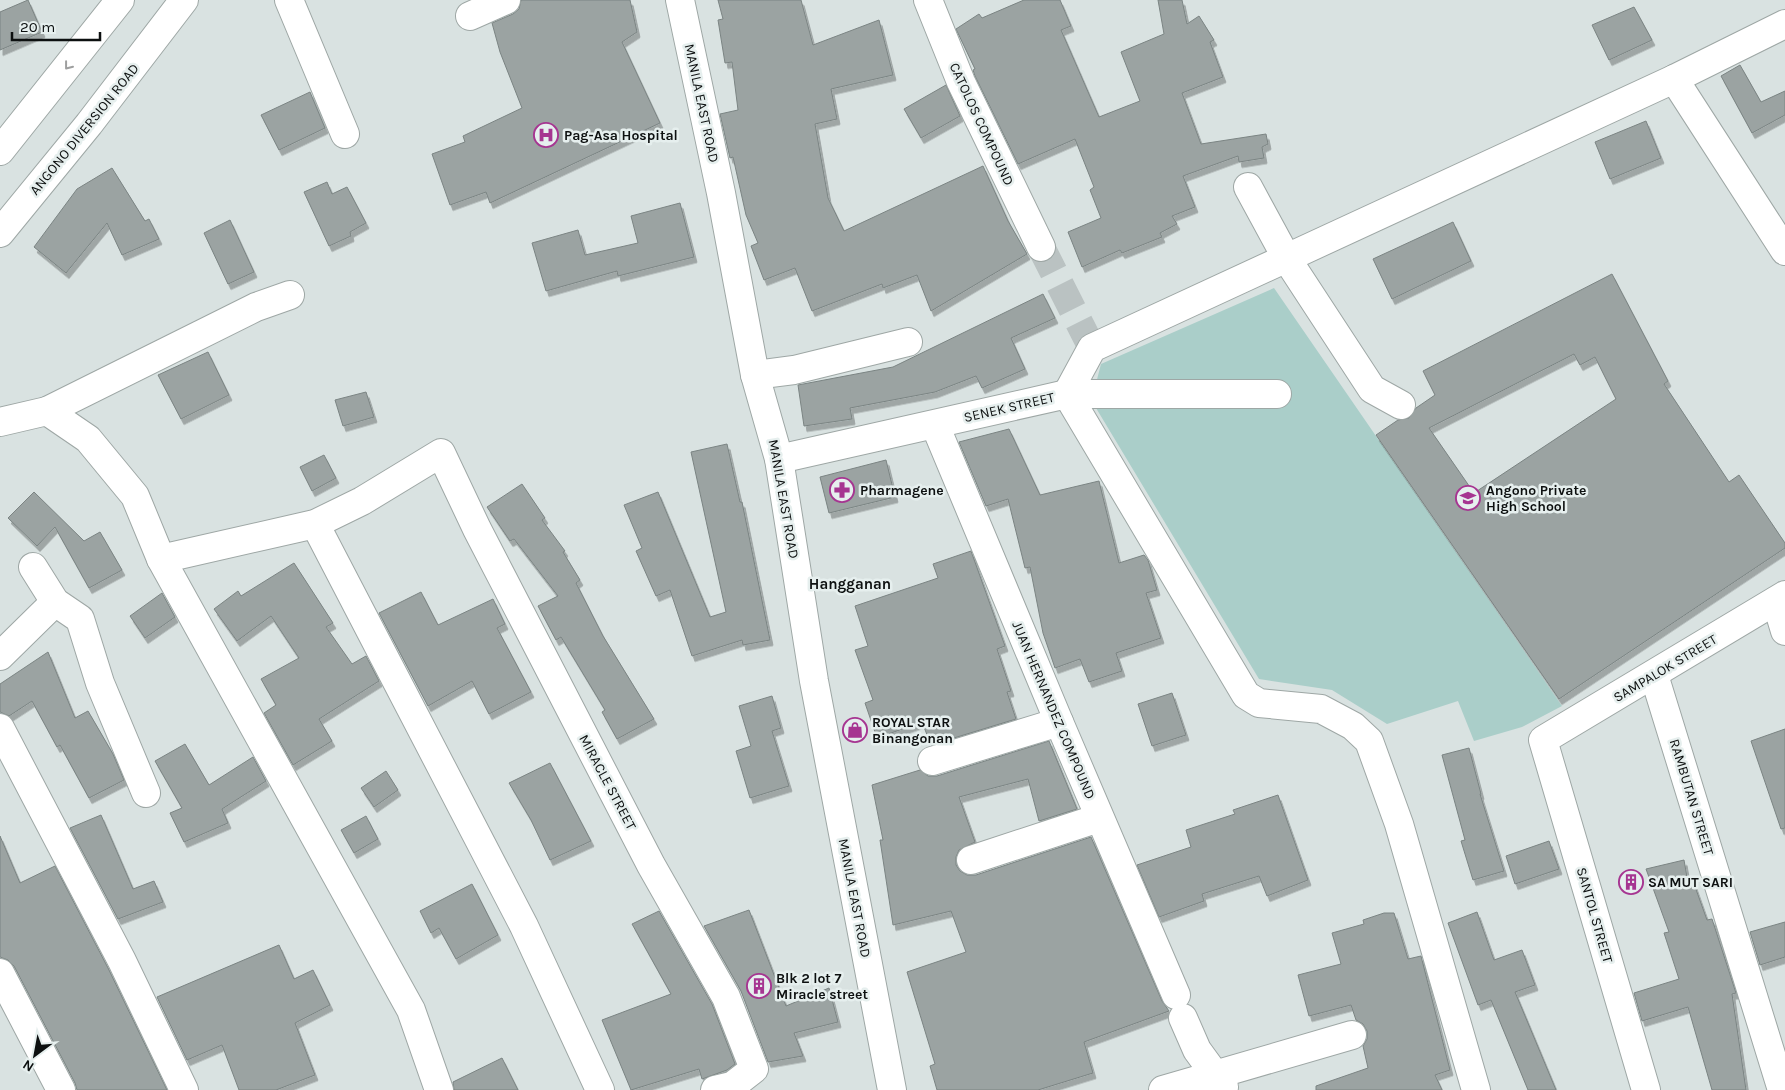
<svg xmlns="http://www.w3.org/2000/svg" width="1785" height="1090" font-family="Karla,sans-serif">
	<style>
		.green { fill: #aacec9 }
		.building { fill: #9ba3a2; stroke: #7b8483; fill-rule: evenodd; filter: url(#shadow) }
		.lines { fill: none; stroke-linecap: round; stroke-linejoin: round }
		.minor-tunnel { stroke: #bac2c2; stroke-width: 28; stroke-dasharray: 28 14; stroke-linecap: butt }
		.minor-casing { stroke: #9ea7a5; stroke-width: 30 }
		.major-casing { stroke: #9ea7a5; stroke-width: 30 }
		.minor { stroke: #fff; stroke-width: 28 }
		.major { stroke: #fff; stroke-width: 28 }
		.oneway { stroke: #9e9f9f }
		.labels { text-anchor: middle; stroke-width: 5; stroke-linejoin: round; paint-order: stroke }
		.street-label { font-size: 14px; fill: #0d1010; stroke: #e6efee }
		.poi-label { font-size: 14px; font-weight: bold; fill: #0d1010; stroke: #e6efee; text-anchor: start }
		.neighbourhood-label { font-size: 15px; font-weight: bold; fill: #0d1010; stroke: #e6efee }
	</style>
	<defs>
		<filter id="shadow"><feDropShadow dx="3" dy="5.5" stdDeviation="0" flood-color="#0004"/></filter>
	</defs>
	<rect width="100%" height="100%" fill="#d9e2e1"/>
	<!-- green -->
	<polygon class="green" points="1274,288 1562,706 1522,727 1474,741 1458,701 1387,724 1332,690 1259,679 1096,408 1093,395 1101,364"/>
	<!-- building -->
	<g class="building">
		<polygon points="28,0 42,32 0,50 0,12"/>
		<polygon points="521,0 630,0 637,32 622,42 660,123 490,203 486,192 450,205 432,154 465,142 463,136 522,108 500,52 492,23 513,14 519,9"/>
		<polygon points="718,0 801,0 813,45 879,20 893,75 831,89 837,119 815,124 828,198 844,231 983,166 1008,221 1027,254 931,311 917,275 883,288 882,284 812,311 795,268 764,280 751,246 758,243 746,215 733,157 730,158 720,114 738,110 732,62 725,63 718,20 723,19"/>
		<polygon points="1024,0 1060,0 1071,26 1061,30 1099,117 1140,101 1121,52 1164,34 1158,0 1182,0 1187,24 1199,16 1214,40 1210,42 1223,77 1182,93 1201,144 1266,134 1268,144 1262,147 1264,158 1239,162 1238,156 1183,176 1195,207 1172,216 1177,224 1160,233 1162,237 1122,253 1120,250 1082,267 1068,232 1101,218 1090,190 1094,187 1075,139 1018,164 975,76 973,70 975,69 956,29 979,14 982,18"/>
		<polygon points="1634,7 1652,40 1609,60 1592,25"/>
		<polygon points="1740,65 1761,102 1785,91 1785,115 1752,133 1721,76"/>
		<polygon points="946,85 960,116 921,138 904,109"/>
		<polygon points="310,92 325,128 279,150 261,115"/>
		<polygon points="1646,121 1661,158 1610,179 1595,142"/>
		<polygon points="112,168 145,221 149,219 159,239 122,255 107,223 66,273 34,247 77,189"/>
		<polygon points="327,182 332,194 347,187 366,223 350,232 351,236 329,246 304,192"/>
		<polygon points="680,203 694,257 618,276 617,271 546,291 532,243 578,230 585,255 638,243 631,216"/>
		<polygon points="230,220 254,272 228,284 204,233"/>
		<polygon points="1453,222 1471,261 1392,299 1373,259"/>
		<path d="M 1612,274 L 1668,381 L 1664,384 L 1729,482 L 1739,475 L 1785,543 L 1785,548 L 1559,699 L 1376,435 L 1398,420 L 1409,418 L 1416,408 L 1435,395 L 1423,371 ZM 1574,354 L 1580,365 L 1595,357 L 1616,399 L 1474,493 L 1429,428 Z"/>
		<polygon points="1043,294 1055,318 1011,338 1025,369 982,388 976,376 935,392 850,408 852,419 804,426 798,385 893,367"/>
		<polygon points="208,352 229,395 181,419 158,375"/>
		<polygon points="366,392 374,417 343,426 335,400"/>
		<polygon points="1009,429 1040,495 1099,481 1119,563 1144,555 1148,560 1157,590 1146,593 1161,638 1116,653 1122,671 1089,682 1080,659 1055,668 1043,633 1030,567 1025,568 1008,499 986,506 959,442"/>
		<polygon points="727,444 740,502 742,502 770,640 743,645 742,640 692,656 670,590 656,596 636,551 642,548 624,505 658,492 710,617 726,612 691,452"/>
		<polygon points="324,455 336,478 312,491 300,467"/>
		<polygon points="886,460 895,497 829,513 820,477"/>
		<polygon points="522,484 545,518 542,520 565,551 563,552 580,580 576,583 603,636 654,719 617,739 602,712 605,710 561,637 556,640 538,606 558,596 514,539 510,541 487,507"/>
		<polygon points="34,492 84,541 100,532 122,570 89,588 55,527 37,546 8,518"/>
		<polygon points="971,551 1005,646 997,649 1011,691 1007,692 1016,719 931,745 922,722 877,738 865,703 873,700 855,650 868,646 855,606 938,578 933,564"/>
		<polygon points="294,563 333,623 326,627 352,664 366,656 379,681 319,719 332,741 293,765 264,713 276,705 261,679 299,658 271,616 237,641 214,609 238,591 241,596"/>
		<polygon points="421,592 438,625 493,599 505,624 497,628 531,692 489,714 472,681 428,706 379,613"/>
		<polygon points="162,593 175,617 145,638 130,616"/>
		<polygon points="48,652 75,718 88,711 113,754 124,780 89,798 60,745 57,747 32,701 9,716 0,712 0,684"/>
		<polygon points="1172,693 1186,735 1152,746 1138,704"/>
		<polygon points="772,696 781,728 772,731 789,786 750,798 736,751 751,746 739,706"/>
		<polygon points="1785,729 1785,828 1781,829 1751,741"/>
		<polygon points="1049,741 1077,809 1039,821 1028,779 959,797 975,842 959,850 956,857 956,865 960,871 967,875 976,875 1091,837 1162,1001 1169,1011 1084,1042 1093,1073 1038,1090 937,1090 930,1066 935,1064 907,972 966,952 951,911 893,925 880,840 883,840 872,785 920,770 928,776 937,776"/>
		<polygon points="185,744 209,785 253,757 266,781 222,809 228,823 184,842 170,813 182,808 155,761"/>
		<polygon points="1469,748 1481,794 1480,794 1504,871 1473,880 1461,841 1465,840 1442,755"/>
		<polygon points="550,763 591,841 550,860 531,820 509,783"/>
		<polygon points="386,771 398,790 374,807 361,788"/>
		<polygon points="1278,795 1308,880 1267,896 1259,876 1202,894 1204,901 1159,917 1137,865 1191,847 1186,830 1235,814 1233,810"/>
		<polygon points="101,815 133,889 154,881 163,902 118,919 70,828"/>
		<polygon points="366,816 378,839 354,853 341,830"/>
		<polygon points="0,836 20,883 55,866 108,968 167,1090 77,1090 75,1083 14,966 8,960 0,957"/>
		<polygon points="1549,841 1559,869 1515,884 1506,856"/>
		<polygon points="1684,860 1688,883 1693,881 1707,920 1712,919 1736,993 1732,994 1746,1090 1712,1090 1688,1007 1642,1021 1634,993 1679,979 1664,933 1669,932 1646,869"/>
		<polygon points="472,884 498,935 456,959 439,928 431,933 420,911"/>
		<polygon points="749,910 786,1006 829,988 838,1022 794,1033 803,1056 768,1062 741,991 704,926"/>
		<polygon points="659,911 712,1004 735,1064 727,1070 702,1079 699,1069 631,1090 602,1020 671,994 632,924"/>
		<polygon points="1477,912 1494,960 1522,950 1535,985 1515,992 1556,1090 1528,1090 1491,1000 1478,1005 1448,923"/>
		<polygon points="1384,913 1394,913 1408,959 1421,956 1450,1070 1435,1075 1442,1090 1316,1090 1316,1086 1368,1068 1363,1046 1367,1039 1367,1031 1363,1024 1356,1020 1351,1005 1309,1016 1298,975 1341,964 1332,933 1364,924 1363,920"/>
		<polygon points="1785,922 1785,957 1760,965 1750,932"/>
		<polygon points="279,945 294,979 313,970 330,1005 295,1023 315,1075 276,1090 239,1090 222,1045 187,1060 157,997"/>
		<polygon points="502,1058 518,1090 454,1090 453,1082"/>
	</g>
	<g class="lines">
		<!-- minor-tunnel -->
		<polyline class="minor-tunnel" points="1041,247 1092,348"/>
		<defs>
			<g id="minor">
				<polyline points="289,0 345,134"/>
				<polyline points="928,0 961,82 1041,247"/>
				<polyline points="470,16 506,0"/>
				<polyline points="1674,79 1785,251"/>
				<polyline points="1248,187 1287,259 1372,389 1401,405"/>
				<polyline points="755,375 794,370 908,342"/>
				<polyline points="1067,394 1246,695 1259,703 1321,709 1353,726 1369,741 1399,824 1476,1090"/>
				<polyline points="1067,394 1092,348 1674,79 1785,24"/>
				<polyline points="47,411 256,307 290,295"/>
				<polyline points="0,422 47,411 88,439 135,496 161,559 411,1010 439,1090"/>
				<polyline points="935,425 1059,722 1176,995"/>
				<polyline points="779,459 1067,394 1277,394"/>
				<polyline points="315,524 524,926 600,1090"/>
				<polyline points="161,559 315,524 362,501 441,453 477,529 651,865 726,997 754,1069 732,1086 715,1090"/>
				<polyline points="33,567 55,602 80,619 100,683 146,793"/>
				<polyline points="1776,601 1785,631"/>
				<polyline points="0,656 55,602"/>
				<polyline points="1654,675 1782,1090"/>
				<polyline points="0,728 122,961 184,1090"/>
				<polyline points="932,761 1059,722"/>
				<polyline points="971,860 1099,818"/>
				<polyline points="0,973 61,1090"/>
				<polyline points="1183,1018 1197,1050 1224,1087"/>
				<polyline points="1163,1090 1352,1035"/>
				<polyline points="1646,1090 1543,740 1785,595"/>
			</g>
			<g id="major">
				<polyline points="680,0 721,193 755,375 779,459 814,681 892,1090"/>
				<polyline points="0,151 120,0"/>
				<polyline points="0,233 89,124 184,0"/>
			</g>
		</defs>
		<!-- minor casing -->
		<use href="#minor" class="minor-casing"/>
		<!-- major casing -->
		<use href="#major" class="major-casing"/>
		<!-- minor -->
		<use href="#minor" class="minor"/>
		<!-- major -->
		<use href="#major" class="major"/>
	</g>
	<!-- one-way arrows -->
	<defs><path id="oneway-chevron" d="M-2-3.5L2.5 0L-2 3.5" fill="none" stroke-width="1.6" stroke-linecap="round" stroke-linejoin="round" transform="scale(1.25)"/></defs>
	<use class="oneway" href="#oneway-chevron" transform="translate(68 66) rotate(128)"/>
	<!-- icons -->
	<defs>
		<symbol id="hospital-ring" viewBox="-11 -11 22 22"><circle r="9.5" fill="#e6efee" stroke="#a63591" stroke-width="1.5"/><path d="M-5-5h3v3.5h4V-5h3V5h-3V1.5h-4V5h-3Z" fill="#a63591"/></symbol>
		<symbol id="pharmacy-ring" viewBox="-11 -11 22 22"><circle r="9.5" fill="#e6efee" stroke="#a63591" stroke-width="1.5"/><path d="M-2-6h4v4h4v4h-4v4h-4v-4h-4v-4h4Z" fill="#a63591"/></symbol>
		<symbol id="school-ring" viewBox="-11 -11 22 22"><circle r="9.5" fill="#e6efee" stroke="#a63591" stroke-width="1.5"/><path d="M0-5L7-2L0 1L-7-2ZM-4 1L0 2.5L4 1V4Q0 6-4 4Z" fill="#a63591"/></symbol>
		<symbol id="shop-ring" viewBox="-11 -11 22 22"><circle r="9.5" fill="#e6efee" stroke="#a63591" stroke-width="1.5"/><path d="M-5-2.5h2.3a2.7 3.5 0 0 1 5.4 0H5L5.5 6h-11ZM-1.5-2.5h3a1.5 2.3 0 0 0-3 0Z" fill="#a63591"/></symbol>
		<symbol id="building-ring" viewBox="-11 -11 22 22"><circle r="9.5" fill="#e6efee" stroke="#a63591" stroke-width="1.5"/><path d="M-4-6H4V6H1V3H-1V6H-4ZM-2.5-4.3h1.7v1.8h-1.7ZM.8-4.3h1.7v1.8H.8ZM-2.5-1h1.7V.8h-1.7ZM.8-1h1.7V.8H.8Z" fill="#a63591"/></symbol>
	</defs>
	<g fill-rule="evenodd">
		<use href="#hospital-ring" x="532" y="121" width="28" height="28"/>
		<use href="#pharmacy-ring" x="828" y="476" width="28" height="28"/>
		<use href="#school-ring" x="1454" y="484" width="28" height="28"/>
		<use href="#shop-ring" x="841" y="716" width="28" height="28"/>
		<use href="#building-ring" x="1617" y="868" width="28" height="28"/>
		<use href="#building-ring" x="745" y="972" width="28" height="28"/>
	</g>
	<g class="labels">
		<!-- street labels -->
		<g class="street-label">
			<text transform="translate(702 103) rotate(78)" y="5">MANILA EAST ROAD</text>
			<text transform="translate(982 124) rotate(65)" y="5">CATOLOS COMPOUND</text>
			<text transform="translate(84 129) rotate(-51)" y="5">ANGONO DIVERSION ROAD</text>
			<text transform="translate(1009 407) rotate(-13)" y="5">SENEK STREET</text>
			<text transform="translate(784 499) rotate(80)" y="5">MANILA EAST ROAD</text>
			<text transform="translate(1665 668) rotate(-31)" y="5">SAMPALOK STREET</text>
			<text transform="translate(1054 710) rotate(67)" y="5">JUAN HERNANDEZ COMPOUND</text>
			<text transform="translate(608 782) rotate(62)" y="5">MIRACLE STREET</text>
			<text transform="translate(1692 797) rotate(73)" y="5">RAMBUTAN STREET</text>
			<text transform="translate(855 898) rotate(79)" y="5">MANILA EAST ROAD</text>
			<text transform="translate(1595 915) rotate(74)" y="5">SANTOL STREET</text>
		</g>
		<!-- poi labels -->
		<g class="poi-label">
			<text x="564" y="140">Pag-Asa Hospital</text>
			<text x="860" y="495">Pharmagene</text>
			<text x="1486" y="495">Angono Private<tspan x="1486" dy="16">High School</tspan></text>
			<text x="872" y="727">ROYAL STAR<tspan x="872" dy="16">Binangonan</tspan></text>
			<text x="1648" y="887">SA MUT SARI</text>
			<text x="776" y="983">Blk 2 lot 7<tspan x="776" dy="16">Miracle street</tspan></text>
		</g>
		<!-- neighbourhood labels -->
		<g class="neighbourhood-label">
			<text x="850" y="589">Hangganan</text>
		</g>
	</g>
	<!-- north arrow -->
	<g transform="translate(35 1055) rotate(212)" stroke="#e6efee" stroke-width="4" paint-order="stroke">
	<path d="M0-4L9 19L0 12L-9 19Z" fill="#0d1010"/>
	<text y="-8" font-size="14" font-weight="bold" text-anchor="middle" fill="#0d1010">N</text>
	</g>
	<!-- scale -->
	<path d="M12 32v8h88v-8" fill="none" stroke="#0d1010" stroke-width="2.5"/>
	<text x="20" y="32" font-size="15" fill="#0d1010" stroke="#e6efee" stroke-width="4" paint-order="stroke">20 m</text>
</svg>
